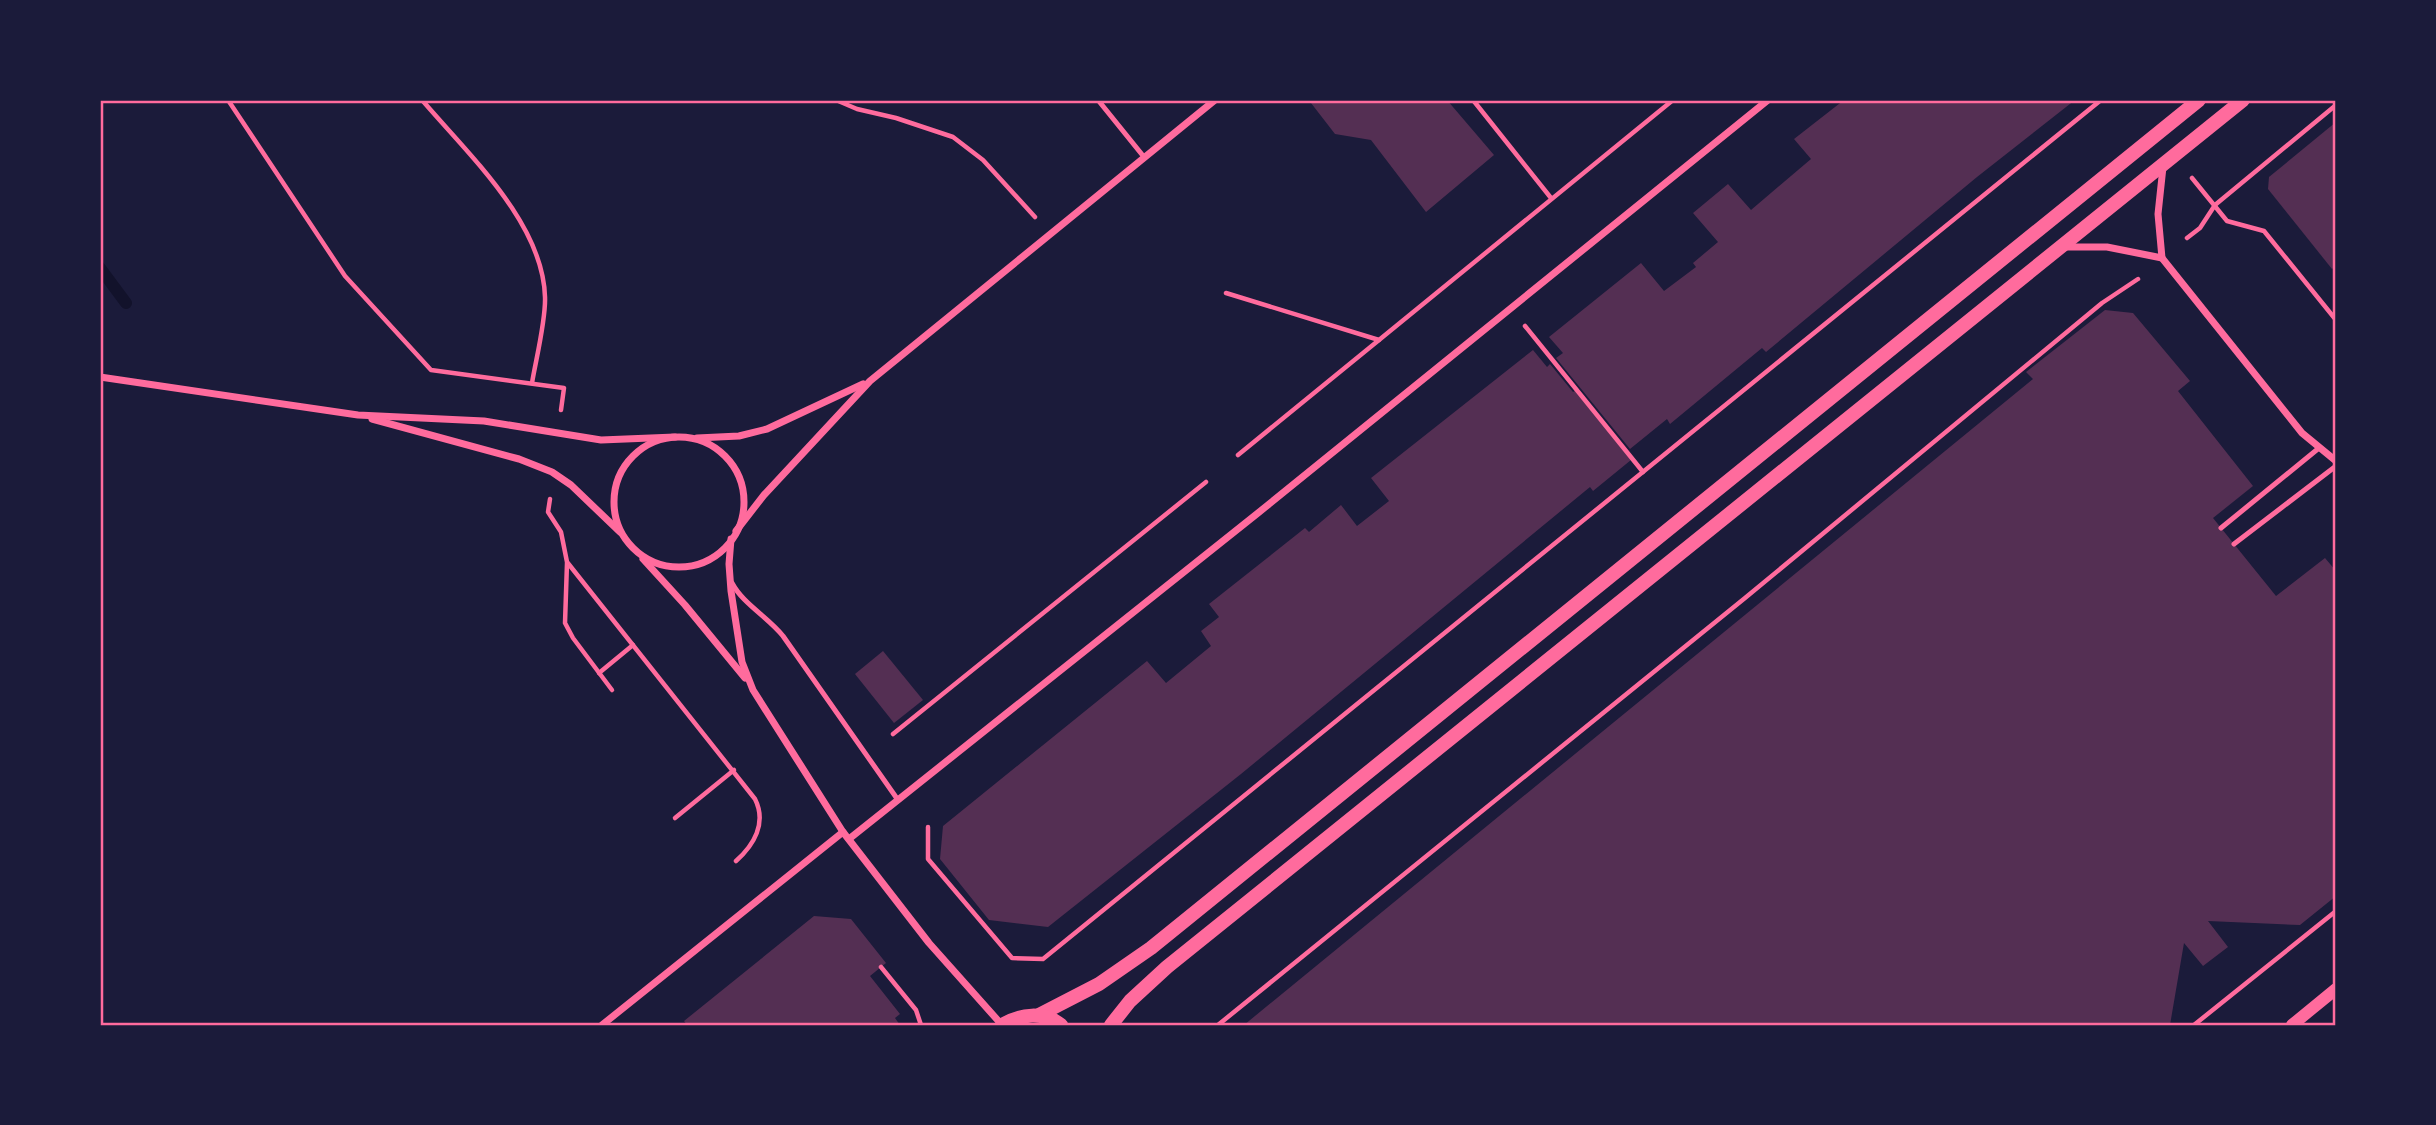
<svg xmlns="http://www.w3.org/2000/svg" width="2436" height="1125" font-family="Rubik,sans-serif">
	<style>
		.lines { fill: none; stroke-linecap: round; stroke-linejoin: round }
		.stream { stroke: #12122b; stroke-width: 12 }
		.building { fill: #542f53 }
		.path { stroke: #ff6b9d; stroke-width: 4.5 }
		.service { stroke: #ff6b9d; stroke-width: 5 }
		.minor { stroke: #ff6b9d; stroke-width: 7 }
		.tertiary { stroke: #ff6b9d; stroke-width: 12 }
		.secondary { stroke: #ff6b9d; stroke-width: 14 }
		.neatline { fill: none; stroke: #ff6b9d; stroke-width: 2.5 }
	</style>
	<rect width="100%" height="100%" fill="#1b1b3a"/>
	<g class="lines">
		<!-- stream -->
		<polyline class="stream" points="100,268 126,303"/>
	</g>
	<!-- building -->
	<g class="building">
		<polygon points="1316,100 1447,100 1494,155 1426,212 1371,140 1335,134 1311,103"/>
		<polygon points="1844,100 2075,100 1977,177 1766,352 1762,348 1670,424 1667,419 1630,449 1556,358 1563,353 1549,337 1641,263 1664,291 1696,267 1693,263 1718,242 1693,213 1728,184 1751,210 1811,159 1794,139"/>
		<polygon points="2336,122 2336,266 2332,269 2268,189 2269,177"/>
		<polygon points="2105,310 2133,313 2190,381 2178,391 2253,486 2213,518 2276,596 2325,558 2336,571 2336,896 2300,925 2208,921 2228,947 2203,966 2184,943 2170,1025 1244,1025 2033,379 2026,372"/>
		<polygon points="1533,350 1547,367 1550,364 1573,392 1575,391 1631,460 1593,491 1590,487 1241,774 1048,927 989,920 940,859 943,826 1147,661 1166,683 1211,646 1201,631 1219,617 1209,604 1305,528 1309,532 1341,505 1357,526 1389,501 1371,478"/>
		<polygon points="883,651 923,700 894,723 855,674"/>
		<polygon points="814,916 851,919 886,963 870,976 900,1014 895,1018 900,1025 687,1025 684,1021"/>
	</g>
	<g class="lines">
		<!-- path -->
		<g class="path">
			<polyline points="228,100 345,276 431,370 564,388 561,410"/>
			<path d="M 422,100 C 468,154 543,223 545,297 C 546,320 536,359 532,383"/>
			<polyline points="836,100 857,109 896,118 953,137 983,160 1035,217"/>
			<polyline points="1473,100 1551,198"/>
			<polyline points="2192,178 2227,221 2264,231 2336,320"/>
			<polyline points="2187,238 2200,228 2215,205 2336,105"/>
			<polyline points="1226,293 1379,340 1673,100"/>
			<polyline points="1525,326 1643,472"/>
			<polyline points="1238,455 1379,340"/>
			<path d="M 550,499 L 548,512 L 561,532 L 567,562 L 755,799 C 767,823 754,845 736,861"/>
			<polyline points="567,563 565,623 573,638 612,690"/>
			<polyline points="599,673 633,645"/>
			<polyline points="893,734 1206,482"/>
			<polyline points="675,818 734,770"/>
			<polyline points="928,827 928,859 1012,958 1043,959 2101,100"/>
			<polyline points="881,967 916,1010 921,1025"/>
			<polyline points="1218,1025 1745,598 2102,303 2138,279"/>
			<polyline points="2194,1025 2336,911"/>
		</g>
		<!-- service -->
		<g class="service">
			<polyline points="1098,100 1144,157"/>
			<polyline points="2221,528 2319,448"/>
			<polyline points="2234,544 2336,466"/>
			<path d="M 732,583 C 743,604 768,617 783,636 L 898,800"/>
		</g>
		<!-- minor -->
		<g class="minor">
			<polyline points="2163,167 2158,214 2162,258 2302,433 2336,461"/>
			<polyline points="2063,247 2107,247 2162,258"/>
			<polyline points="100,377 358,415 484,421 601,440 675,437"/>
			<polyline points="372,419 519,459 552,472 571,485 620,532"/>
			<circle cx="679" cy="502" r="65"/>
			<polyline points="697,438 739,436 767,429 863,384"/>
			<polyline points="736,531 764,495 870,381 1215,100"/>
			<polyline points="731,539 729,564 731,591 742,662 753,690 843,832 929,943 1002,1025"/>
			<polyline points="643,559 685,605 745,678"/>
			<polyline points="849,839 1258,513 1768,100"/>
			<polyline points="602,1025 843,832"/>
		</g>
		<!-- tertiary -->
		<polyline class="tertiary" points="2292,1025 2336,989"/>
		<!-- secondary -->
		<g class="secondary">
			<polyline points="1039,1015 1099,984 1151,948 2199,100"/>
			<path d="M 1002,1025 C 1021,1014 1043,1011 1061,1025"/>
			<polyline points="1111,1025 1130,1001 1167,967 2243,100"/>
		</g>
	</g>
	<!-- border -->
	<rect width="2436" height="1125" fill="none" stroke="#1b1b3a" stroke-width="203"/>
	<rect x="102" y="102" width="2232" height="922" class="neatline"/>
</svg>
